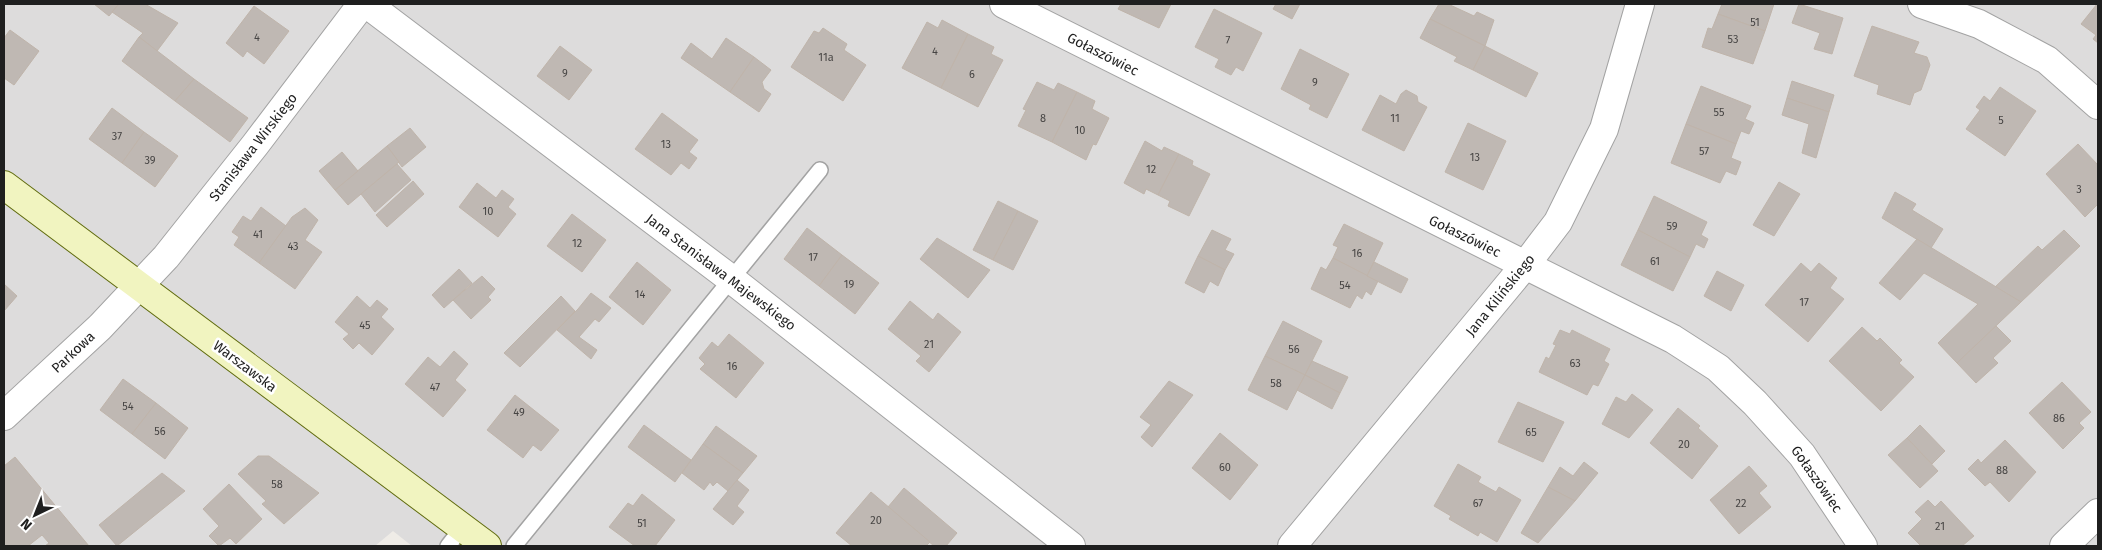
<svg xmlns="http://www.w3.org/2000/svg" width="2102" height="550" font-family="'Fira Sans',sans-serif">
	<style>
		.residential { fill: #dddcdc }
		.building { fill: #bfb8b3; stroke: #bfb4aa }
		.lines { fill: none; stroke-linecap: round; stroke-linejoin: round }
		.service-casing { stroke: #a3a3a3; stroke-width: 18 }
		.minor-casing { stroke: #a3a3a3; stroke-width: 30 }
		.tertiary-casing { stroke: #a3a3a3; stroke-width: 30 }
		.secondary-casing { stroke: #626d10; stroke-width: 30 }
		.service { stroke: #fff; stroke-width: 15 }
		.minor { stroke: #fff; stroke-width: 28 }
		.tertiary { stroke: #fff; stroke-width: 28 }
		.secondary { stroke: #f1f4c0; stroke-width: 28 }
		.labels { text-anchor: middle; stroke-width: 5; stroke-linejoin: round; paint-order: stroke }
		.number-label { font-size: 11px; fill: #474544 }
		.street-label { font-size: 14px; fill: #1f1f1f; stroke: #fff }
	</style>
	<rect width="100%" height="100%" fill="#efece7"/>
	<!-- residential -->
	<polygon class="residential" points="4,4 2098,4 2098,546 412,546 393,531 375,546 4,546"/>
	<!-- building -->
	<g class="building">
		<polygon points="94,4 119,4 109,16"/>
		<polygon points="119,4 145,4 178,23 157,51 139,37 143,33 112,12"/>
		<polygon points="1121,4 1171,4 1159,28 1118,9"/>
		<polygon points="1276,4 1300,4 1292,19 1273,9"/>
		<polygon points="1439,4 1448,4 1474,16 1477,12 1494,20 1485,46 1430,19"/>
		<polygon points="1722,4 1774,4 1765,31 1718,14"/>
		<polygon points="1799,4 1843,18 1832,54 1814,49 1820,33 1792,23"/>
		<polygon points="2097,4 2098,4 2098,43 2093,39 2096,35 2081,24"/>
		<polygon points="254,6 289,31 264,64 247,51 243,57 226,43"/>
		<polygon points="1214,9 1262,33 1243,71 1236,67 1231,75 1215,67 1219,59 1195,47"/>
		<polygon points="1718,14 1765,31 1753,64 1702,47 1708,28 1712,29"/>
		<polygon points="1430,19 1485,46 1473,70 1454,61 1457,57 1420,38"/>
		<polygon points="942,20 968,34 941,88 902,68 927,22 938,28"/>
		<polygon points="1872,26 1919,42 1914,53 1927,57 1930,65 1921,90 1914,93 1910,105 1877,94 1879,85 1854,76"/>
		<polygon points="823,28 847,44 844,50 866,65 843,101 791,67 814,31 819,33"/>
		<polygon points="10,30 39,51 14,85 4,78 4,38"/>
		<polygon points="968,34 994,47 991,54 1003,60 978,107 941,88"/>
		<polygon points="139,37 194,79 175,101 122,61"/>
		<polygon points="726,38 754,57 730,92 681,58 691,43 712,59"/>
		<polygon points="560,46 592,70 569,100 537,76"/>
		<polygon points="1485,46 1538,73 1526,97 1473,70"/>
		<polygon points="1300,49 1349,74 1327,118 1309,109 1311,105 1281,89"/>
		<polygon points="754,57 771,70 762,82 764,89 771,94 759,112 730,92"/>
		<polygon points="194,79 248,118 230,142 175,101"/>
		<polygon points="1792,81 1834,95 1829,112 1787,98"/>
		<polygon points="1037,82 1054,90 1058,83 1077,92 1052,142 1018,126 1026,110 1023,109"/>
		<polygon points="1701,86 1751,106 1745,119 1754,123 1749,134 1741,131 1736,144 1686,124"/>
		<polygon points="2000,87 2036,111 2005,156 1966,129 1980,110 1976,107 1984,96 1990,101"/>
		<polygon points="1406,90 1417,96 1418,102 1427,107 1404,151 1362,130 1380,95 1396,104 1401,94"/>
		<polygon points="1077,92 1095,101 1092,109 1109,118 1096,145 1093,144 1086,160 1052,142"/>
		<polygon points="1787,98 1829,112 1816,158 1802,153 1809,124 1782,115"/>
		<polygon points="112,108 144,132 122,163 89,139"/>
		<polygon points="662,113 698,140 689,152 697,158 689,169 681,163 671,175 635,149"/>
		<polygon points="1468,123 1506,141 1483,190 1445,172"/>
		<polygon points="1686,124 1736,144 1731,158 1741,162 1736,175 1726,171 1720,183 1671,163"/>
		<polygon points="410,128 426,147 402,167 387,146"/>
		<polygon points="144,132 178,156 155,187 122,163"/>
		<polygon points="1145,141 1162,151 1164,147 1179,154 1158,195 1146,189 1144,194 1124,183"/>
		<polygon points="2078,144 2098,165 2098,204 2085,217 2046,174"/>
		<polygon points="387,146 399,162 348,205 335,190"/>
		<polygon points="342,152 358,171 335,190 319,171"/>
		<polygon points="1179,154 1193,161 1192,165 1210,174 1189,216 1168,206 1170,201 1158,195"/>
		<polygon points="397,164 411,180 375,212 361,194"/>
		<polygon points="413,181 424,194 387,227 376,215"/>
		<polygon points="1779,182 1800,194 1774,236 1753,225"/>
		<polygon points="477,183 496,198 502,190 514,199 508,207 516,214 498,237 459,207"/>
		<polygon points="1895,192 1916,204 1912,210 1943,229 1931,248 1882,218"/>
		<polygon points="1654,196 1707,222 1701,235 1708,239 1704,248 1696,244 1690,257 1638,230"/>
		<polygon points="998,201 1018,211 993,260 973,250"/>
		<polygon points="261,207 286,226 259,263 234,245 239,237 232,232 243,216 251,221"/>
		<polygon points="305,208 318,220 305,240 322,252 295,289 259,263 292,217"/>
		<polygon points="1018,211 1038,221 1013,270 993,260"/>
		<polygon points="572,214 606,240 582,272 547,246"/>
		<polygon points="1344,224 1383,243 1367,276 1333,258 1338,247 1333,245"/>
		<polygon points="807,228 842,255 819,286 784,259"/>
		<polygon points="1212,230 1231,239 1225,250 1234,254 1225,270 1198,256"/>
		<polygon points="1638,230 1690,257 1673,291 1621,265"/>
		<polygon points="2064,230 2080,246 2021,302 1995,287 2038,246 2042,250"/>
		<polygon points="937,238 990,270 968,298 920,259"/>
		<polygon points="1917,239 2021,302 1957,363 1938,343 1978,304 1924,273 1900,300 1879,283"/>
		<polygon points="842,255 879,283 855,314 819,286"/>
		<polygon points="1198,256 1225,270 1218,286 1210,281 1204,293 1185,283"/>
		<polygon points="1333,258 1378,281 1371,295 1366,291 1362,299 1357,295 1350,308 1311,289 1321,267 1326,270"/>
		<polygon points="637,262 671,290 643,325 609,297"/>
		<polygon points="1374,262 1408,279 1401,293 1367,276"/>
		<polygon points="1801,263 1811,272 1819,263 1837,278 1830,288 1844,299 1808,342 1765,305"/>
		<polygon points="459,269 472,283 444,308 432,295"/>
		<polygon points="1717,271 1744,285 1731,311 1704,296"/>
		<polygon points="482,276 495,289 488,297 491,300 471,319 453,300"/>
		<polygon points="4,284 17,296 4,311"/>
		<polygon points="591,293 611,308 599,322 595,319 579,337 597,350 591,359 557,330 578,309"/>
		<polygon points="357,296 370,308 377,300 388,309 381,317 394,329 372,355 359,343 353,349 343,339 349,334 335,322"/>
		<polygon points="561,296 575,311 520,367 504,353"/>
		<polygon points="910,301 933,320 938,313 961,332 929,372 916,361 921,356 888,329"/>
		<polygon points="1283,321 1322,341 1305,375 1265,356"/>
		<polygon points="1996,326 2011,341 1993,358 1998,363 1976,383 1957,363"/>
		<polygon points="1862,327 1877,341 1880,338 1902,360 1899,363 1914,377 1881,411 1829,361"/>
		<polygon points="1560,330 1570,334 1572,330 1610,349 1604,361 1609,364 1598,386 1593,384 1587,395 1539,372 1546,357 1549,359 1556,345 1553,344"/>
		<polygon points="729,334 764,363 736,398 700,369 705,364 699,358 712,342 718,347"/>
		<polygon points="454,351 468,364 455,380 466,390 443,417 405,384 428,357 440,367"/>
		<polygon points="1265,356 1305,375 1287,410 1248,390"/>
		<polygon points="1312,361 1348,377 1340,393 1305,375"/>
		<polygon points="1305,375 1340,393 1332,409 1297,390"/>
		<polygon points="123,379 156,403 132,434 100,410"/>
		<polygon points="1169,381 1193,395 1152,447 1141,437 1151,425 1140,417"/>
		<polygon points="2062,382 2091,412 2079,423 2084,428 2063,449 2029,413"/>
		<polygon points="1632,394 1653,410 1629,438 1602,424 1616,397 1626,402"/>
		<polygon points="515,395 559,430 541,451 533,445 523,458 487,430"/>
		<polygon points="1518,402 1564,422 1543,462 1498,442"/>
		<polygon points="156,403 188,428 165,459 132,434"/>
		<polygon points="1678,408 1700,426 1698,428 1718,446 1692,479 1650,443"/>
		<polygon points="644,425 691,460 675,482 628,447"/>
		<polygon points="1920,425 1945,451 1932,464 1907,438"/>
		<polygon points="716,426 757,456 743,473 703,444"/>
		<polygon points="1220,433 1258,465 1230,500 1192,468"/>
		<polygon points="1907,438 1938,471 1920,488 1888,455"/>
		<polygon points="2005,440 2036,472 2009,502 1990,482 1985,486 1968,469 1978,459 1981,463"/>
		<polygon points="703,444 743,473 728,491 717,482 713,486 710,482 704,490 682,473"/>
		<polygon points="258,456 269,456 319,493 284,524 262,504 266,501 238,474"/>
		<polygon points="15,457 89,546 45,546 49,543 42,535 28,546 4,546 4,466"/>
		<polygon points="1584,462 1598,473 1575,501 1548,487 1560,467 1573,476"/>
		<polygon points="1458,464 1481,477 1478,482 1496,492 1499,487 1521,500 1497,542 1480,532 1478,536 1449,519 1451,516 1434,506"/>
		<polygon points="1749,466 1767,486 1759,493 1771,507 1739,534 1710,500"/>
		<polygon points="162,473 185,491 117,546 99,525"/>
		<polygon points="737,480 749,490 737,506 744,512 733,525 713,509"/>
		<polygon points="229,484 262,519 236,544 230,538 219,546 209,536 219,526 203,509"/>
		<polygon points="1548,487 1575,501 1538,543 1521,533"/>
		<polygon points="904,488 957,533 946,546 934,546 888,507"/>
		<polygon points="871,492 930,542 926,546 852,546 836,533"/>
		<polygon points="642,494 675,520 655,546 635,546 609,527 628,503 633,506"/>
		<polygon points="1928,500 1935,507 1941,501 1974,536 1962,546 1921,546 1908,533 1922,519 1915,512"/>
	</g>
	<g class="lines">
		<defs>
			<g id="service">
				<polyline points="448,546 462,528"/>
				<polyline points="514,546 820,170"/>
			</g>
			<g id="minor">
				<polyline points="367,4 731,279 1071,546"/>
				<polyline points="1004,4 1673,339 1718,368 1755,403 1802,455 1863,546"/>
				<polyline points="1922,4 1979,24 2047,60 2098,105"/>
				<polyline points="4,416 100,327 166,257 255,145 362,4"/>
				<polyline points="2064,546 2098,513"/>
			</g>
			<polyline id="tertiary" points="1292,546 1526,264 1558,222 1604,129 1640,4"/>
			<polyline id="secondary" points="4,185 487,546"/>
		</defs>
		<!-- service casing -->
		<use href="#service" class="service-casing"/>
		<!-- minor casing -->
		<use href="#minor" class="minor-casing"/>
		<!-- tertiary casing -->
		<use href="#tertiary" class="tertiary-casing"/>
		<!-- secondary casing -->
		<use href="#secondary" class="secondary-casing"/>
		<!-- service -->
		<use href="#service" class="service"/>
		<!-- minor -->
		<use href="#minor" class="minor"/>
		<!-- tertiary -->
		<use href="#tertiary" class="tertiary"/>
		<!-- secondary -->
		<use href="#secondary" class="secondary"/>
	</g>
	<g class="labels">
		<!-- number labels -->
		<g class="number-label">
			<text x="1755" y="26">51</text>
			<text x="257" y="41">4</text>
			<text x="1733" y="43">53</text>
			<text x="1228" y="44">7</text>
			<text x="935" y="55">4</text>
			<text x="826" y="61">11a</text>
			<text x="565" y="77">9</text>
			<text x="972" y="78">6</text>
			<text x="1315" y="86">9</text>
			<text x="1719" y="116">55</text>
			<text x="1043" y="122">8</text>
			<text x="1395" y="122">11</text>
			<text x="2001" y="124">5</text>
			<text x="1080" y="134">10</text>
			<text x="117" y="140">37</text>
			<text x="666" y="148">13</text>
			<text x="1704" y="155">57</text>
			<text x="1475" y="161">13</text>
			<text x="150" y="164">39</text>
			<text x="1151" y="173">12</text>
			<text x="2079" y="193">3</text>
			<text x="488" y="215">10</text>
			<text x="1672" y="230">59</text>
			<text x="258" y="238">41</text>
			<text x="577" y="247">12</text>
			<text x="293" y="250">43</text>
			<text x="1357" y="257">16</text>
			<text x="813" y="261">17</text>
			<text x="1655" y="265">61</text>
			<text x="849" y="288">19</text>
			<text x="1345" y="289">54</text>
			<text x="640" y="298">14</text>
			<text x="1804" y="306">17</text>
			<text x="365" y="329">45</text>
			<text x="929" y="348">21</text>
			<text x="1294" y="353">56</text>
			<text x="1575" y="367">63</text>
			<text x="732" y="370">16</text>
			<text x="1276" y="387">58</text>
			<text x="435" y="391">47</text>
			<text x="128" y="410">54</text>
			<text x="519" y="416">49</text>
			<text x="2059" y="422">86</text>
			<text x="160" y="435">56</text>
			<text x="1531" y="436">65</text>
			<text x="1684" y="448">20</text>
			<text x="1225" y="471">60</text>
			<text x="2002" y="474">88</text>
			<text x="277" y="488">58</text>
			<text x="1478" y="507">67</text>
			<text x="1741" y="507">22</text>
			<text x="876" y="524">20</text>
			<text x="642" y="527">51</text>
			<text x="1940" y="530">21</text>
		</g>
		<!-- street labels -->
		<g class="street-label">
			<text transform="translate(1103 54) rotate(27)" y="5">Gołaszówiec</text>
			<text transform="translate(253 147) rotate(-52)" y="5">Stanisława Wirskiego</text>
			<text transform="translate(1465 236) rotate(26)" y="5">Gołaszówiec</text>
			<text transform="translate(721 272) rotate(37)" y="5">Jana Stanisława Majewskiego</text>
			<text transform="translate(1500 295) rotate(-51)" y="5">Jana Kilińskiego</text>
			<text transform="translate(73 352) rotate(-43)" y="5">Parkowa</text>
			<text transform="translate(245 366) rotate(37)" y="5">Warszawska</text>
			<text transform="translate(1817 479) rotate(55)" y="5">Gołaszówiec</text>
		</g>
	</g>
	<!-- border -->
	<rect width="2102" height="550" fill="none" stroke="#1f1f1f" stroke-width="10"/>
	<!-- north arrow -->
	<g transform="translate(35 515) rotate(223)" stroke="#ffffff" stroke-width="4" paint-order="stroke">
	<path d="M0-4L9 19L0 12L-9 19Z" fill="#1f1f1f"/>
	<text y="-8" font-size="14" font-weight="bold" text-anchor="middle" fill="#1f1f1f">N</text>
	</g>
</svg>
